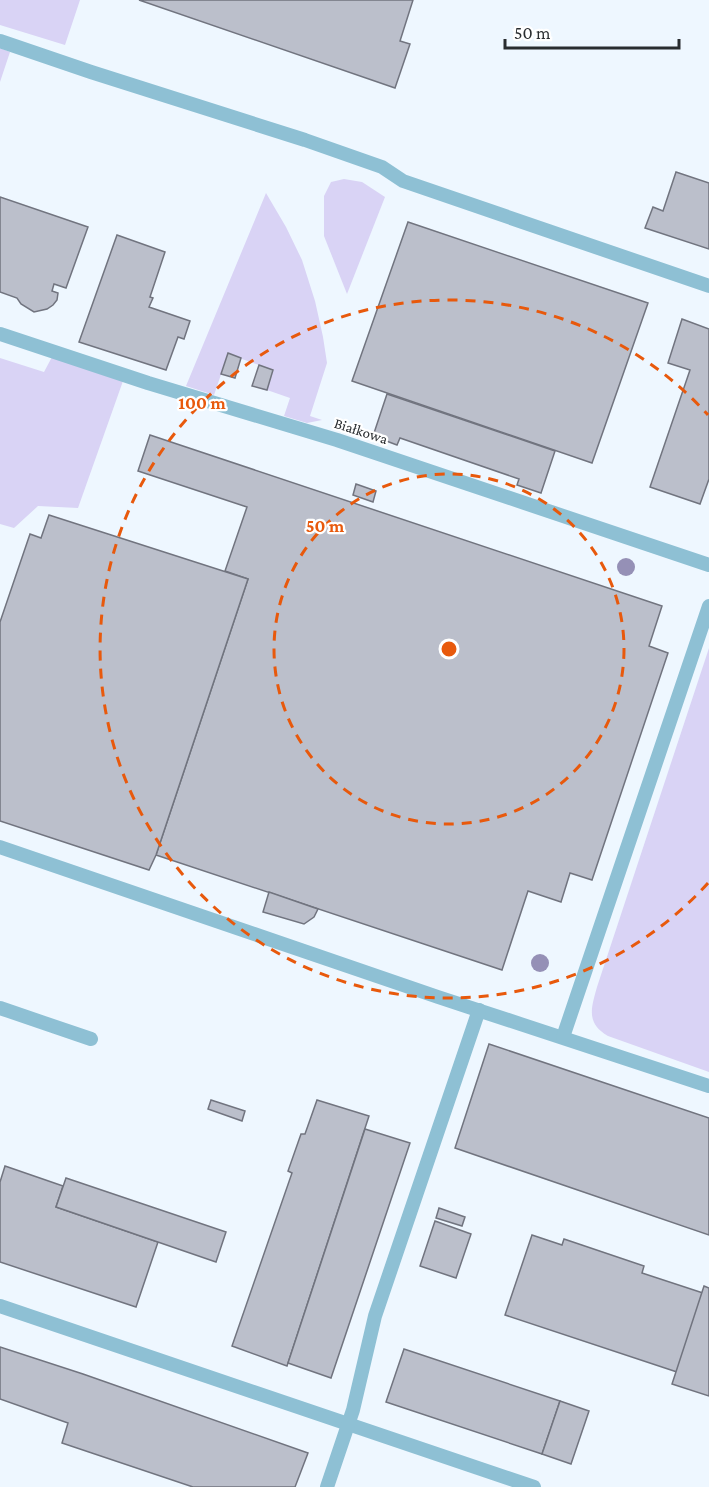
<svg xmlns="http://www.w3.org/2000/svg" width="709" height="1487" font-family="'Crimson Pro',serif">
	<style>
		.green { fill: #d9d3f5 }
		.building { fill: #bbbfcb; stroke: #71747f; stroke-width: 1.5 }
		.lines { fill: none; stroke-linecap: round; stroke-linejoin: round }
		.service { stroke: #8ec0d4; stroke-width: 14 }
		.tree { fill: #9590b6 }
		.ring { fill: none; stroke: #e8590c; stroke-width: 3; stroke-dasharray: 10 8 }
		.labels { text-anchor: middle; stroke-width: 4.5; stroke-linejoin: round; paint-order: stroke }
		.street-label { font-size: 15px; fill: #292d30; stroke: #fff }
		.centre { fill: #e8590c; stroke: #fff; stroke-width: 3 }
		.ring-label { font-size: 18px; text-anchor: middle; font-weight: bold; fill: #e8590c; stroke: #fff; stroke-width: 4.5; stroke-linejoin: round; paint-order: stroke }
	</style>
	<rect width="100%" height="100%" fill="#eef7ff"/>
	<!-- green -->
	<g class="green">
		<polygon points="0,0 80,0 65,45 0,25"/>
		<polygon points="0,48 10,52 0,82"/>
		<polygon points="344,179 362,182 385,197 347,294 324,236 324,196 331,182"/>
		<polygon points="266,193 286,227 302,260 315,301 323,337 327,363 310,416 322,420 307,423 284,416 290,398 267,390 273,370 228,354 214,395 186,386"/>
		<polygon points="52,357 123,381 78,508 38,506 14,528 0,524 0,358 44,372"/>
		<path d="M 709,648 L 709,1072 L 608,1036 C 586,1023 591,1009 597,987 Z"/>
	</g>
	<!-- building -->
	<g class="building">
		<polygon points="139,0 413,0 400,41 410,44 395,88"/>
		<polygon points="676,172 709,183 709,249 645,228 653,207 663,211"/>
		<polygon points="0,197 88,227 66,288 54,284 52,291 58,293 57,300 53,305 47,309 34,312 21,304 17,298 0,292"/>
		<polygon points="408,222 648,303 592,463 352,381"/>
		<polygon points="117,235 165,252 150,297 153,298 149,307 190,321 184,339 178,337 166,370 79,342"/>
		<polygon points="682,319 709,329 709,479 700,504 650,487 690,370 668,363"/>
		<polygon points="228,353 241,358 235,378 221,374"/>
		<polygon points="259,365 273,370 267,390 252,386"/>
		<polygon points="387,394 555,451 541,493 517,485 519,479 400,438 397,445 373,436"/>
		<polygon points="150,435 662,606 649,646 668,653 592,880 570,873 561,902 528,891 502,970 156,855 248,579 225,571 247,507 138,471"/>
		<polygon points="356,484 376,491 373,502 353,495"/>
		<polygon points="49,515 248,579 156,855 149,870 0,821 0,622 30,534 41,538"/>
		<polygon points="269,892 318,909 314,917 304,924 263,912"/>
		<polygon points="489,1044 709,1118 709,1235 455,1148"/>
		<polygon points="211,1100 245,1111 242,1121 208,1109"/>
		<polygon points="317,1100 369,1116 287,1366 232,1346 292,1173 288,1171 301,1134 305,1134"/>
		<polygon points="365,1129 410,1143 331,1378 288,1363"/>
		<polygon points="5,1166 63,1186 56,1207 158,1242 136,1307 0,1262 0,1182"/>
		<polygon points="66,1178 226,1232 216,1262 56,1207"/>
		<polygon points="439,1208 465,1217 462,1226 436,1218"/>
		<polygon points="435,1221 471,1234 456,1278 420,1266"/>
		<polygon points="532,1235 562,1245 564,1239 644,1266 642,1273 703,1293 677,1372 505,1315"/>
		<polygon points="704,1286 709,1288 709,1396 672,1384"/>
		<polygon points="0,1347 83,1374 308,1453 295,1487 193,1487 62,1443 68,1423 0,1399"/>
		<polygon points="404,1349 560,1401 542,1454 386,1402"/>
		<polygon points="560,1401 589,1411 571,1464 542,1454"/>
	</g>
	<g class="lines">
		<!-- service -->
		<g class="service">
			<polyline points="0,41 91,72 305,140 382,167 403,181 709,286"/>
			<polyline points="0,334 148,383 337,440 709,565"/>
			<polyline points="0,847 438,997 709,1086"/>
			<polyline points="0,1008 91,1039"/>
			<polyline points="563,1037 709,606"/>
			<polyline points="0,1306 534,1487"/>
			<polyline points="327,1487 353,1410 375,1316 479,1010"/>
		</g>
	</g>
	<!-- trees -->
	<g class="tree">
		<circle cx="626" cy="567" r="9"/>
		<circle cx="540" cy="963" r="9"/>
	</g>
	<!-- distance rings -->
	<g class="ring">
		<circle cx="449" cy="649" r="175"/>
		<path d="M708 883A349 349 0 1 1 708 415"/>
	</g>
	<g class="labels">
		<!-- street labels -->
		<g class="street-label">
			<text transform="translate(361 431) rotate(18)" y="5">Białkowa</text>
		</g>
	</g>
	<circle cx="449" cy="649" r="9" class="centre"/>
	<g class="ring-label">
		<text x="202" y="409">100 m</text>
		<text x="325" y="532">50 m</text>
	</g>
	<!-- scale -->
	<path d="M505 39v9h174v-9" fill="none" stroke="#292d30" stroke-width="3"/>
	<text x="514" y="39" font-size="18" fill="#292d30" stroke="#ffffff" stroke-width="4.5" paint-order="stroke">50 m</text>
</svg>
